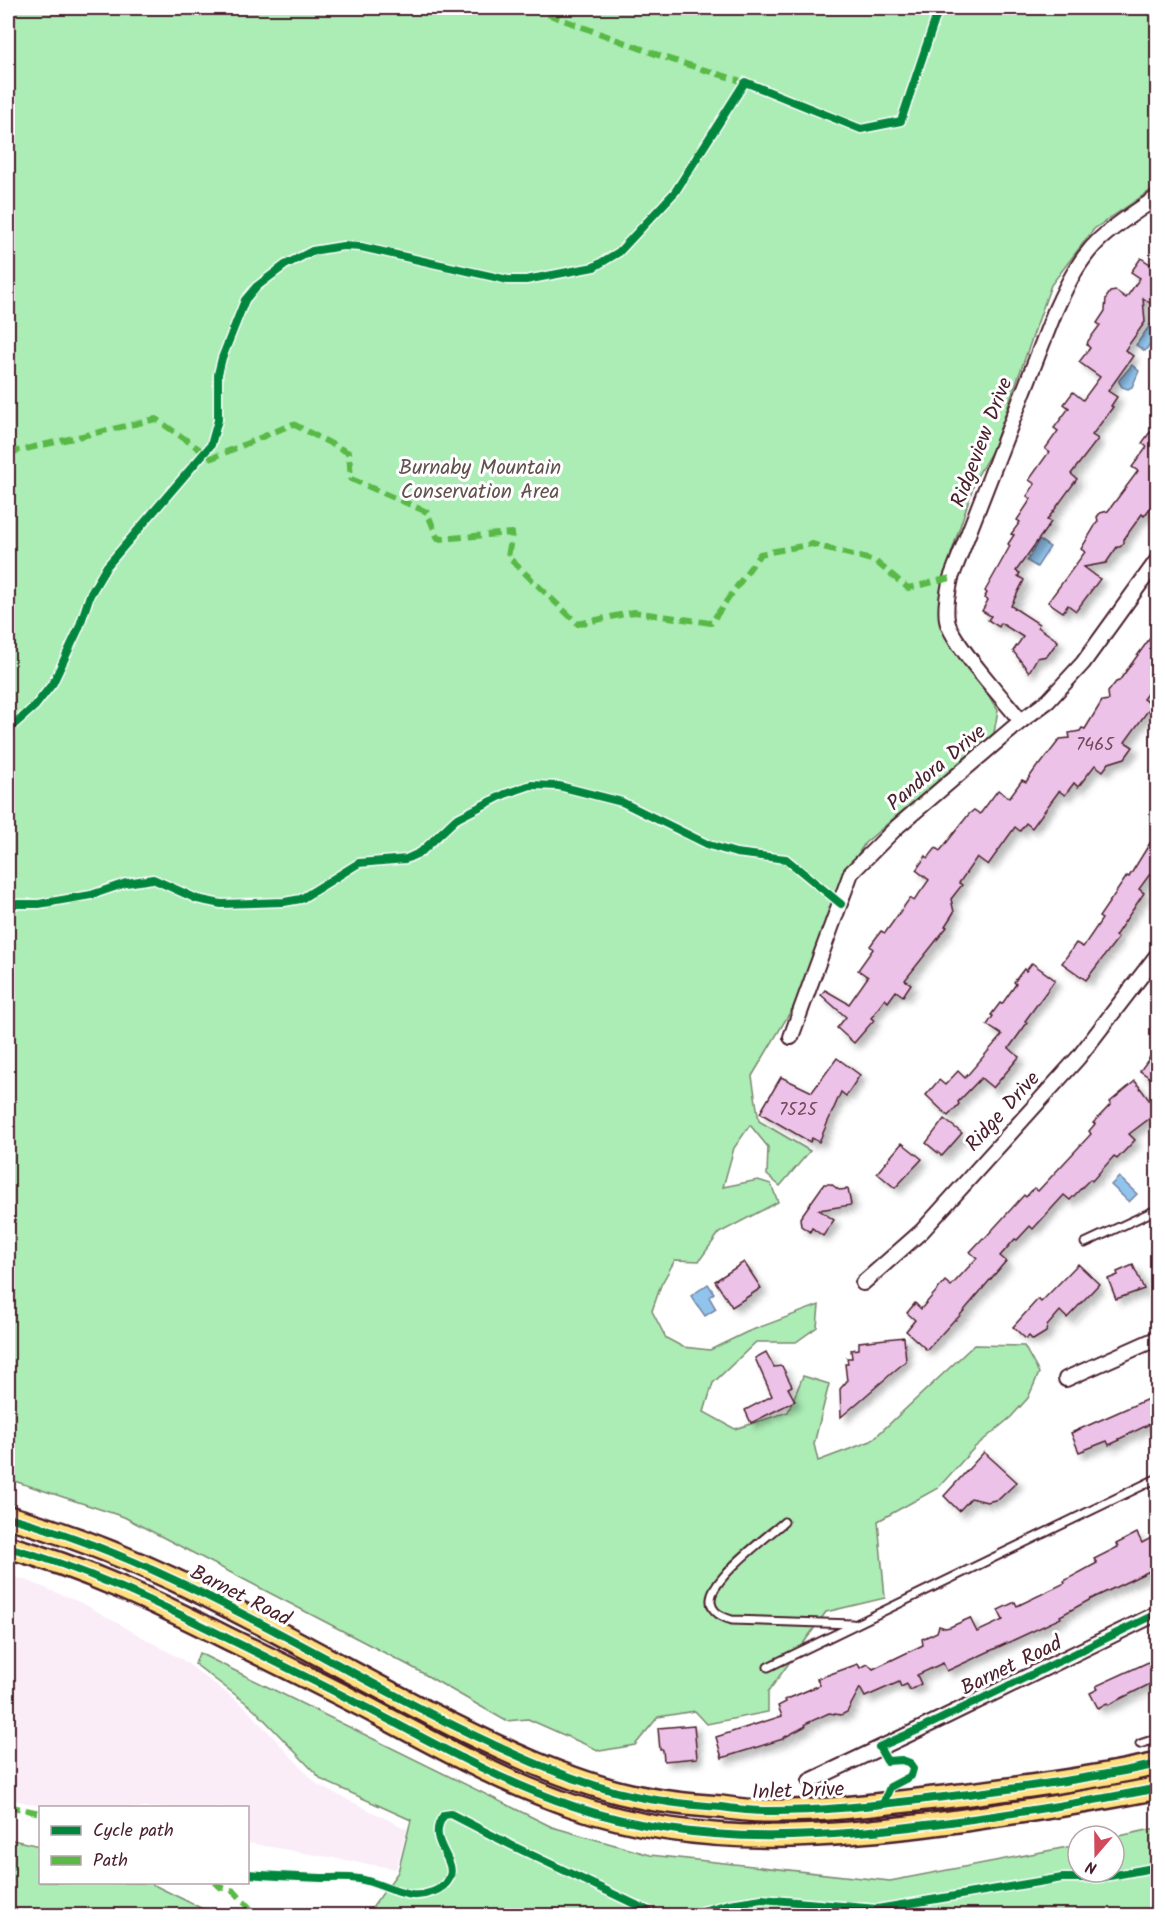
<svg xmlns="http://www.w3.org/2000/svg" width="1165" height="1923" font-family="Kalam,sans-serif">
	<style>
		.built { fill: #faedf8 }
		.green { fill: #acecb5; stroke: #7b8670; stroke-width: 1.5 }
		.water { fill: #90c4ed; stroke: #74829f; stroke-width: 1.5 }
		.building { fill: #edc2e8; stroke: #4a1f2b; stroke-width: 1.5; filter: url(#shadow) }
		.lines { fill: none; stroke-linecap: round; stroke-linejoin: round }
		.service-casing { stroke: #4a1f2b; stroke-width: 11 }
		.minor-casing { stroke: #4a1f2b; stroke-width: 18 }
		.primary-casing { stroke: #4a1f2b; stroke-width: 26 }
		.service { stroke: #fff; stroke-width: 7 }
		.minor { stroke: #fff; stroke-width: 14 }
		.primary { stroke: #ffdf80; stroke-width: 21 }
		.quiet { stroke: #58b947; stroke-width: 6; stroke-dasharray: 12 6; stroke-linecap: butt }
		.cycleway-casing { stroke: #fff; stroke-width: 11 }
		.cycleway { stroke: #00873e; stroke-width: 8 }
		.labels { text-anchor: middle; stroke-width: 6; stroke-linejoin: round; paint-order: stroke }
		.number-label { font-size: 18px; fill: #73485a }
		.street-label { font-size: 21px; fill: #4a1f2b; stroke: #fff }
		.park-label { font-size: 21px; fill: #62524e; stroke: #fff }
	</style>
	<defs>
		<filter id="shadow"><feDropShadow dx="5.5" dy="5.5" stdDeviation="3" flood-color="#0004"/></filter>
	</defs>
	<rect width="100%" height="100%" fill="#fff"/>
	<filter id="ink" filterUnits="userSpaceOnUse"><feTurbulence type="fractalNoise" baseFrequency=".0167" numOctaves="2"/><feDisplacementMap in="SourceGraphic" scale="12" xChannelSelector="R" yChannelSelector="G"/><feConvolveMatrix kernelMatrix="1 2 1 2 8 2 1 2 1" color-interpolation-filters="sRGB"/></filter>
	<g filter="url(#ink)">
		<!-- built -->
		<polygon class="built" points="8,1576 26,1580 84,1604 183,1660 245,1707 318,1785 407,1829 396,1869 248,1843 248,1808 50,1808 8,1799"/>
		<!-- green -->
		<g class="green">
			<polygon points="8,8 1157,8 1157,186 1094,229 1051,285 992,451 976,478 951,554 944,633 998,710 994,733 865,843 839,884 798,999 752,1076 759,1121 810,1151 780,1186 767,1175 768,1147 750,1125 734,1148 723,1187 758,1180 771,1184 778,1202 719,1233 699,1261 675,1260 661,1285 652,1311 666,1338 683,1347 710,1350 747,1332 819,1305 817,1327 796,1342 756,1342 713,1383 704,1412 735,1429 788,1412 803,1376 829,1384 814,1444 818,1461 871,1441 974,1345 1024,1346 1039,1373 1028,1398 1011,1417 975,1447 938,1488 878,1521 885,1598 826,1612 768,1692 768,1712 707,1724 695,1711 658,1717 635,1745 600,1751 528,1719 506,1721 410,1666 124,1517 8,1479"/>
			<polygon points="199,1653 552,1827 650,1855 890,1881 1078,1845 1078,1872 1114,1872 1114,1837 1157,1828 1157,1915 360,1915 370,1911 398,1872 411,1820 322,1780 254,1709 195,1664"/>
			<polygon points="8,1839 40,1846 40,1882 150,1883 215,1915 8,1915"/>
		</g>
		<!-- water -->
		<g class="water">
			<polygon points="1150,325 1157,329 1157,334 1145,351 1136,345"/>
			<polygon points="1132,365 1139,371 1132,387 1128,389 1122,387 1119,382 1119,380"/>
			<polygon points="1039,540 1050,547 1037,567 1027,561"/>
			<polygon points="1119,1177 1137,1194 1129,1202 1111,1185"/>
			<polygon points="708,1284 714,1293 709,1297 716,1309 705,1316 691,1296"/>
		</g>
		<!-- building -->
		<g class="building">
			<polygon points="1158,256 1158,309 1143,298 1145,322 1125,350 1133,356 1108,391 1117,397 1111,406 1113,407 1092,435 1098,439 1071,474 1077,479 1047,520 1051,522 1016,571 1020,573 1018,576 1024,580 1011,606 1039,624 1038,627 1058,641 1047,656 1037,658 1029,672 1013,651 1023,637 1001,623 999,627 988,620 991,616 982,611 988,600 984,598 987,593 985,591 1010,546 1008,544 1014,535 1011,534 1020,522 1017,520 1031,499 1027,496 1035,484 1029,480 1049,452 1045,449 1058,431 1054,428 1069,408 1064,404 1073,392 1083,400 1100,377 1079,362 1090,348 1087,345 1088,341 1100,325 1097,323 1105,311 1106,298 1110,292 1116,291 1126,298 1140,278 1131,272 1141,258 1150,264"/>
			<polygon points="1150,432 1155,436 1158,433 1158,498 1144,516 1142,514 1124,539 1124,543 1120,547 1117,547 1106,563 1084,567 1100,579 1076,611 1068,605 1063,612 1048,602 1085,552 1081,549 1098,521 1097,517 1100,513 1108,511 1138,471 1132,467 1147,447 1142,443"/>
			<polygon points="1158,627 1158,679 1143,699 1152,705 1125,742 1133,747 1125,758 1109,763 1103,771 1095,765 1078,787 1074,783 1065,795 1059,791 1032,828 1026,823 1020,831 1015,827 988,865 977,857 959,883 962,885 951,899 954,912 945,926 947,927 905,980 911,984 903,996 896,991 888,1002 885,999 871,1018 874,1020 854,1043 837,1028 846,1017 821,995 825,990 849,1004 868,977 858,970 873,949 870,946 881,931 885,933 910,898 914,901 929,880 916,870 926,856 928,858 936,848 940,851 969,814 974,810 980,814 998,790 1009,798 1022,780 1026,782 1038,765 1040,765 1060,739 1070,738 1069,733 1080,731 1082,728 1085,729 1102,701 1109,700 1108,692 1116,682 1119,681"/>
			<polygon points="1158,830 1158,863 1139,889 1144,893 1115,936 1118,938 1086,980 1062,963 1076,943 1083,947 1102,919 1099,917 1127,876 1129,877"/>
			<polygon points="1032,963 1055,980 1025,1021 1027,1023 1009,1048 1019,1057 993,1088 981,1078 958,1102 959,1104 948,1116 926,1095 939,1080 945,1085 958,1071 965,1078 1002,1035 987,1025 993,1016 991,1015 1000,1003 1002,1004 1016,984 1014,982 1024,969 1026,971"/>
			<polygon points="1158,1046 1158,1083 1140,1071"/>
			<polygon points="837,1058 860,1075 846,1096 841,1092 819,1142 812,1138 810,1142 760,1113 781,1077 812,1092"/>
			<polygon points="1135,1081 1158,1112 1129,1134 1135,1140 1117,1159 1114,1156 1092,1181 1090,1179 1070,1200 1064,1195 1033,1229 1030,1226 1017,1240 1015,1239 1000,1256 1006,1261 956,1320 955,1319 927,1350 906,1331 915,1320 907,1313 915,1303 921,1309 945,1281 951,1286 977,1258 970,1252 983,1238 984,1239 1024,1195 1026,1197 1034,1188 1038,1191 1091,1134 1089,1131 1095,1124 1093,1123 1111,1104 1110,1102"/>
			<polygon points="944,1119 962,1133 942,1156 926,1143"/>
			<polygon points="902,1143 922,1159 895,1188 877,1173"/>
			<polygon points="824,1184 831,1184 839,1190 848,1189 851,1205 819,1210 834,1220 823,1236 812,1228 810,1232 801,1226 800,1218"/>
			<polygon points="744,1262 761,1288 732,1307 715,1281"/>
			<polygon points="1078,1264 1099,1284 1067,1318 1060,1311 1047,1326 1046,1332 1033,1340 1029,1336 1026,1339 1013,1327 1038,1299 1041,1302"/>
			<polygon points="1133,1265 1144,1289 1116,1299 1108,1279 1118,1275 1117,1272"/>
			<polygon points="904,1337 906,1361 841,1417 840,1389 847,1381 845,1364 848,1364 847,1358 852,1358 851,1350 859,1349 859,1342"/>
			<polygon points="766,1352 774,1367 782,1366 792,1386 788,1388 795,1401 751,1423 745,1410 772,1396 755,1358"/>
			<polygon points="1148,1399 1158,1420 1119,1439 1120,1440 1109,1445 1107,1441 1079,1452 1071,1433"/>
			<polygon points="984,1452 1017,1482 999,1499 987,1502 971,1498 959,1511 944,1496"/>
			<polygon points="1137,1533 1142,1543 1158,1534 1158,1567 1091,1599 1060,1616 1061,1618 947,1671 943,1663 917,1675 921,1684 910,1690 907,1684 901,1687 899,1682 865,1697 860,1688 847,1712 841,1715 829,1713 805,1724 806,1726 783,1738 783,1739 722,1758 716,1737 782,1716 778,1706 786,1702 785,1700 820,1685 817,1679 858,1664 860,1668 868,1664 873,1669 923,1645 922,1639 937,1632 939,1626 945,1628 950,1627 970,1618 977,1632 1003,1620 998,1610 1015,1602 1017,1606 1065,1583 1064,1581 1097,1563 1094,1559 1118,1547 1116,1544"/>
			<polygon points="1153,1660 1158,1668 1158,1680 1108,1705 1107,1703 1098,1708 1090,1693 1098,1689 1096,1686"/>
			<polygon points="694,1725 697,1758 664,1761 663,1750 660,1750 658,1728"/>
		</g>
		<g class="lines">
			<defs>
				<g id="service">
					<polyline points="1085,1243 1158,1209"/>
					<path d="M 784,1522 C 767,1537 713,1577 711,1599 C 710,1612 722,1617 732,1620 L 852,1624"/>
					<polyline points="768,1667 1158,1478"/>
					<polyline points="1140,1744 1158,1738"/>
				</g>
				<g id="minor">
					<path d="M 1021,721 C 1006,702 950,641 947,620 C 945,606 948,592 951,578 L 1055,311 C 1068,282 1082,253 1107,233 C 1123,220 1141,208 1158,197"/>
					<polyline points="791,1037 851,873 898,826 1021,721 1048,701 1083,663 1158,559"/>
					<polyline points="863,1283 922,1231 1078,1058 1158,954"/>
					<polyline points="1066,1379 1158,1338"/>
					<polyline points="810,1781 920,1729 1158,1613"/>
				</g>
				<g id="primary">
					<path d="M 8,1517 C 195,1568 355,1686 532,1762 C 563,1775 598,1788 630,1795 C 660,1802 691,1805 721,1807 C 735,1809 750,1811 764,1811 C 827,1812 890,1803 952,1796 C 1021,1788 1090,1779 1158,1764"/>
					<path d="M 8,1547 C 84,1568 156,1602 227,1638 C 278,1663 329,1688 380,1715 C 442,1748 505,1783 573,1806 C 703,1850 831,1838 965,1820 C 1029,1811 1094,1801 1158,1788"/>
				</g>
			</defs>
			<!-- service casing -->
			<use href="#service" class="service-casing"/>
			<!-- minor casing -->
			<use href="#minor" class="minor-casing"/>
			<!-- primary casing -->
			<use href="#primary" class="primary-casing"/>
			<!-- service -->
			<use href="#service" class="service"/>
			<!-- minor -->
			<use href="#minor" class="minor"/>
			<!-- primary -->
			<use href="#primary" class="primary"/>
			<!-- quiet -->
			<g class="quiet">
				<polyline points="531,8 669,59 748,83"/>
				<polyline points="8,453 156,419 212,458 293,424 349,453 351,479 427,512 438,539 512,533 508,557 578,624 634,612 711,623 760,554 812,544 875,561 908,588 951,578"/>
				<polyline points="8,1806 40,1813"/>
				<polyline points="215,1882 220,1887 234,1891 257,1916"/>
			</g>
			<defs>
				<g id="cycleway">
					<polyline points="8,730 35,706 53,683 79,628 90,595 107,566 211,445 218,420 218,374 222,358 245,300 256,287 285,265 312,251 343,246 361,247 508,280 526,280 594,267 619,252 675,192 745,82 861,129 901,121 939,8"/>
					<polyline points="8,904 39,904 91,895 126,883 153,879 197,899 221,904 284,902 301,899 359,863 406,859 421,852 456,819 505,794 531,785 559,786 622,802 709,845 736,853 786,859 841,904"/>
					<path d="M 8,1517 C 195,1568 355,1686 532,1762 C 563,1775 598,1788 630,1795 C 660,1802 691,1805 721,1807 C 735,1809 750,1811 764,1811 C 827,1812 890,1803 952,1796 C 1021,1788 1090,1779 1158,1764"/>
					<path d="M 8,1547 C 84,1568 156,1602 227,1638 C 278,1663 329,1688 380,1715 C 442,1748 505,1783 573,1806 C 703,1850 831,1838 965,1820 C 1029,1811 1094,1801 1158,1788"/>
					<polyline points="883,1804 890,1787 911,1776 913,1769 910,1763 902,1760 887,1761 879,1747 920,1729 1158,1613"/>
					<path d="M 248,1874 C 272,1876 297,1877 322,1878 C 334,1878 347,1877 359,1879 C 377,1882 394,1893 412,1895 C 424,1896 443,1891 449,1879 C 459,1859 424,1841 444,1815 L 451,1814 L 511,1845 L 651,1912 L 671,1915 L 694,1913 L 729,1904 L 762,1899 L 877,1909 L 1062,1878 L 1099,1878 L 1158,1867"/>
				</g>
			</defs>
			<!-- cycleway casing -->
			<use href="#cycleway" class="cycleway-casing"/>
			<!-- cycleway -->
			<use href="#cycleway" class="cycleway"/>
		</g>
	</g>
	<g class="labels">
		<!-- number labels -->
		<g class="number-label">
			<text x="1095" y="750">7465</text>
			<text x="798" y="1115">7525</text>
		</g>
		<!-- street labels -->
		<g class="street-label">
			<text transform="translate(981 442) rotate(-69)" y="7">Ridgeview Drive</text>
			<text transform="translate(936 767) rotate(-40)" y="7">Pandora Drive</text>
			<text transform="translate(1002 1111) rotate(-48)" y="7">Ridge Drive</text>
			<text transform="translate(241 1595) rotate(27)" y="7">Barnet Road</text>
			<text transform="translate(1011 1665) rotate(-26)" y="7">Barnet Road</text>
			<text transform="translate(798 1790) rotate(-2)" y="7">Inlet Drive</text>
		</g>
		<!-- park labels -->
		<g class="park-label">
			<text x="480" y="474">Burnaby Mountain<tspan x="480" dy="24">Conservation Area</tspan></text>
		</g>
	</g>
	<!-- margin -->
	<rect width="1165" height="1923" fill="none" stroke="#fff" stroke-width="30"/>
	<rect x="15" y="15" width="1135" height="1893" fill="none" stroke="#4a1f2b" stroke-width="2" filter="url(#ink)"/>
	<!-- legend -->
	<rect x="39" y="1806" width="210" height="78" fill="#ffffff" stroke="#b7a5aa" stroke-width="1.5"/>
	<rect x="51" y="1826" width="30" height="9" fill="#00873e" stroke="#b7a5aa" stroke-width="1.5"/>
	<text x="93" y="1836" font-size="18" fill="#4a1f2b">Cycle path</text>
	<rect x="51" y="1856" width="30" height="9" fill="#58b947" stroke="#b7a5aa" stroke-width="1.5"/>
	<text x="93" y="1866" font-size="18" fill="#4a1f2b">Path</text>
	<!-- north arrow -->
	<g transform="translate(1096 1854) rotate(200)"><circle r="28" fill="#ffffff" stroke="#b7a5aa" stroke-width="1.5"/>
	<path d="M0-4.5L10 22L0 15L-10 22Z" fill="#d1495b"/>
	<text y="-9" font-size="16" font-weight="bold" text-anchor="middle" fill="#4a1f2b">N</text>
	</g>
</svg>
